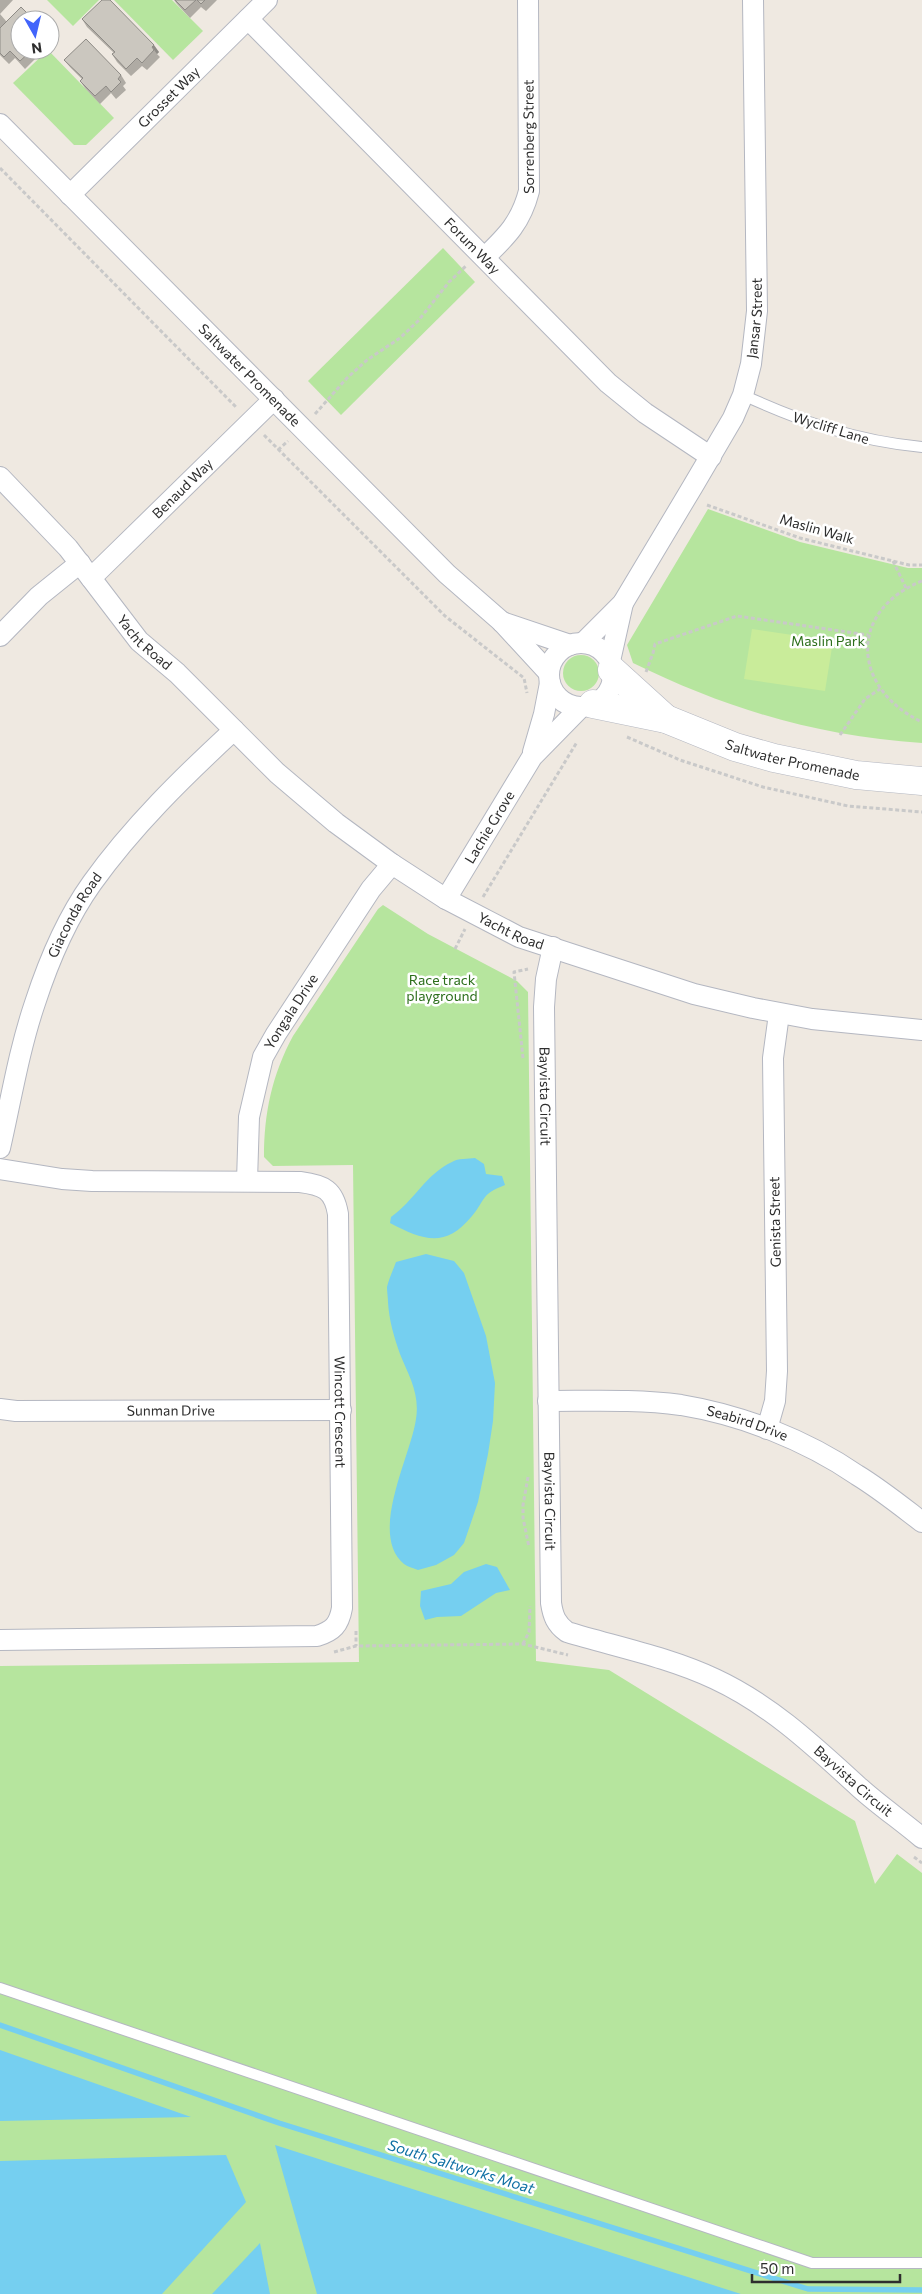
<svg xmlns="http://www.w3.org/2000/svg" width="922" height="2294" font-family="Commissioner,sans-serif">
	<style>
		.green { fill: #b6e59e }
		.pitch { fill: #c9ec9a }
		.water { fill: #75cff0 }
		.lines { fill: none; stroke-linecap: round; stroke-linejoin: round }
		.stream { stroke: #75cff0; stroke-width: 5.5 }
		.lane-casing { stroke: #b4b7c1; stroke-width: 12 }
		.street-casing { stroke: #b4b7c1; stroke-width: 22 }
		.secondary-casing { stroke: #b4b7c1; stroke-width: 29 }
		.path { stroke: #c9c9c9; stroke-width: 3; stroke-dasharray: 4 2.5; stroke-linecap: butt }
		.lane { stroke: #fff; stroke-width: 10 }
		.street { stroke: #fff; stroke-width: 20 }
		.secondary { stroke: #fff; stroke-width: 28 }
		.wall { fill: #afaba4 }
		.shaded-wall { fill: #8e8b86 }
		.building { fill: #cbc7bf; stroke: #8e8b86 }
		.labels { text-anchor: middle; stroke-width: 5; stroke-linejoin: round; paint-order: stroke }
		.street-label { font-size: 14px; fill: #2e2e2e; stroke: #fff }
		.park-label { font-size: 14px; fill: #2c6e1b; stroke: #fff }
		.water-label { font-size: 15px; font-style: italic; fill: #0d6fa3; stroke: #fff }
	</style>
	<rect width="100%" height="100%" fill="#efe9e1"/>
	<!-- green -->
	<g class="green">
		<polygon points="47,0 99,0 73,26"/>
		<polygon points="114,0 172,0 203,31 173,60"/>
		<polygon points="48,50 114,118 86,145 74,145 13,83"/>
		<polygon points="443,248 475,282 341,415 308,381"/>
		<path d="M 708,509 L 800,542 L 908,568 L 922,568 L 922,743 C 817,736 727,709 633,663 L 627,645 Z"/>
		<circle cx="581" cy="673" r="18"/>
		<path d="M 383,905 L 428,934 L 517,981 L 528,992 L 536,1661 L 609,1670 L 855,1821 L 875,1884 L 897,1854 L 922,1873 L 922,2294 L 0,2294 L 0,1666 L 359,1662 L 353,1165 L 273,1166 L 264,1157 C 264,1113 272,1075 293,1036 L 378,909 Z"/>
	</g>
	<!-- pitch -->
	<polygon class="pitch" points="752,629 833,641 825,691 744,679"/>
	<!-- water -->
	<g class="water">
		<path d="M 475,1158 L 484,1164 L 486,1174 L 502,1176 L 505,1185 C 481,1194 486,1199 472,1216 C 445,1249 423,1240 390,1223 L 391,1217 C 413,1202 427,1173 452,1162 C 458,1158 468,1159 475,1158 Z"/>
		<path d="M 426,1254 L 454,1261 L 464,1273 L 486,1336 L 495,1383 L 493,1421 L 488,1454 L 478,1502 L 464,1543 L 454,1555 L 436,1565 L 418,1570 C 414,1568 408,1567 404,1564 C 368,1534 411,1456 416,1419 C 420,1394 409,1376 400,1354 C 394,1337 389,1320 388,1302 C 388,1298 387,1292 387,1287 C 389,1279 393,1270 396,1262 Z"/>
		<polygon points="486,1564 497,1567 510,1590 496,1593 461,1616 437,1617 425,1620 420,1606 421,1591 451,1584 464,1572"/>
		<polygon points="0,2050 191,2117 0,2121"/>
		<polygon points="275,2145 741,2294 317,2294"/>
		<polygon points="226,2155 246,2202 162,2294 0,2294 0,2161"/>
		<polygon points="260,2243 270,2294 212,2294"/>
	</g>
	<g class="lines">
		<!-- stream -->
		<polyline class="stream" points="0,2025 279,2123 808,2289 922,2290"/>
		<defs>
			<g id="lane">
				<path d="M 743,395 C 802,422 857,441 922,447"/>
				<polyline points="0,1988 812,2263 922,2263"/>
			</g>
			<g id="street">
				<path id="s1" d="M 248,19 L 608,383 L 645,413 L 711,457"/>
				<path id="s2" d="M 0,124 L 447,574 L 502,622 L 549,673"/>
				<path id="s3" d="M 70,195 L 267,0"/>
				<path id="s4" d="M 485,257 C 507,236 521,222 529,191 L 528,0"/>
				<path id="s5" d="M 0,477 L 68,548 L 139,641 L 177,673 L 277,773 L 336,823 L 392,864 L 446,899 L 519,937 L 694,994 L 753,1008 L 812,1019 L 922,1030"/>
				<path id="s6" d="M 91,578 L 274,399"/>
				<polyline points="502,622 570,645"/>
				<polyline points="0,636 39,596 80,563"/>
				<path id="s7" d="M 583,643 L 623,603 L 693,486 L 733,418 L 743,395 L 751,364 L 757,311 L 753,0"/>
				<circle cx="581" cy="675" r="32"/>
				<polyline points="610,661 623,603"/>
				<polyline points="533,752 544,714 550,683"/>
				<path id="s8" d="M 446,899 L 532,757 L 581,707"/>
				<path id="s9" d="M 553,947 L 546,979 L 544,1007 L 551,1603 C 553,1616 556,1624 567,1632 C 617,1647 668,1657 715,1679 C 771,1705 815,1747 860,1788 C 880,1806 902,1821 922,1838"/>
				<path id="s10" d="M 0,1148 C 11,1100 19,1050 35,1003 C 48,963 67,918 92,883 C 132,827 183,777 234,730"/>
				<path id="s11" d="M 0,1169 L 62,1179 L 92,1181 L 300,1182 C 324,1185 334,1190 338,1214 L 342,1608 C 339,1625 333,1631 317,1636 L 0,1640"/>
				<path id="s12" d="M 247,1181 L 249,1117 L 263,1057 L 276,1034 L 371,889 L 392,864"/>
				<path id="s13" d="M 548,1401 C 592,1401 637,1399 681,1405 C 742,1415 806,1440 857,1475 C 880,1489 901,1506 922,1522"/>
				<path id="s14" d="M 0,1409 L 16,1411 L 341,1410"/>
				<polyline points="767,1429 775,1401 777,1371 773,1058 779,1014"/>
			</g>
			<g id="secondary">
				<polyline points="612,670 666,719"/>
				<path id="s15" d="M 593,704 L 666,719 L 735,747 L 774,758 L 856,775 L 922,781"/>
			</g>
		</defs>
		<!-- lane casing -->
		<use href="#lane" class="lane-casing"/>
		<!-- street casing -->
		<use href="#street" class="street-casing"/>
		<!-- secondary casing -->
		<use href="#secondary" class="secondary-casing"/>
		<!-- path -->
		<g class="path">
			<polyline points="0,168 237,408"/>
			<polyline points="315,414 347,378 367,360 400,338 418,321 449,282 467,265"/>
			<polyline points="264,435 445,616 524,678 527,693"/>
			<polyline points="278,450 288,441"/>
			<polyline points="707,505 800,538 909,565 922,565"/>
			<polyline points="893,561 906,588"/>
			<path d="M 922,581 C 847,611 852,689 922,722"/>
			<polyline points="646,672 653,653 655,644 737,616 868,635"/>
			<polyline points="840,735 865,699 880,689"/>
			<polyline points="627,737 680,760 763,787 848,806 922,812"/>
			<polyline points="483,897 577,742"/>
			<polyline points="455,949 465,929"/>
			<polyline points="523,1058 514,972 528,969"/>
			<polyline points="528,1477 523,1505 523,1518 529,1547"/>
			<polyline points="356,1631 356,1646"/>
			<polyline points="523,1644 529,1632 530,1606"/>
			<polyline points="334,1652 356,1646 523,1644 568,1655"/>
			<polyline points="914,1857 922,1863"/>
		</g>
		<!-- lane -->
		<use href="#lane" class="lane"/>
		<!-- street -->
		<use href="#street" class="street"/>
		<!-- secondary -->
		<use href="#secondary" class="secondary"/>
	</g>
	<!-- wall -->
	<g class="wall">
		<polygon points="0,0 13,0 0,14 6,21 20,50 44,50 25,69 15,58 9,64 0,55"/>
		<polygon points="174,0 217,0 206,11 201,7 190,18 177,4"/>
		<polygon points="82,19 159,52 157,54 160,57 147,70 142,66 131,76 117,62 112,54 114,53 87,27"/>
		<polygon points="64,60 121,75 126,83 123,86 126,90 116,99 111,93 100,104 85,88 80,81 82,79 70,67"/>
	</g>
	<!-- shaded-wall -->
	<polygon class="shaded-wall" points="154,45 159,52 157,54 152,47"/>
	<!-- building -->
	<g class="building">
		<polygon points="102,0 110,0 154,45 152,47 154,50 142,63 137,58 126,69 112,54 115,52 82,19"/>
		<polygon points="175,0 196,0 185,10"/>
		<polygon points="197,0 205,0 201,4"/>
		<polygon points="21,7 34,20 20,20 20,50 32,50 20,61 10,51 4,57 0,53 0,28"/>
		<polygon points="86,39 121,75 118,79 121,82 111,92 106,86 95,96 80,81 83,78 64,60"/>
	</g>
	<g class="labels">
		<!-- street labels -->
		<g class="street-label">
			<text dy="5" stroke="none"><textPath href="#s3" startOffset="139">Grosset Way</textPath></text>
			<text dy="5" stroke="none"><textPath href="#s4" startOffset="135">Sorrenberg Street</textPath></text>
			<text dy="5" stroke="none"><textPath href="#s1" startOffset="319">Forum Way</textPath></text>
			<text dy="5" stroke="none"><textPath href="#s7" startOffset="375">Jansar Street</textPath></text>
			<text dy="5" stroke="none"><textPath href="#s2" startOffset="354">Saltwater Promenade</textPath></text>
			<text transform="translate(831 428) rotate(17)" y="5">Wycliff Lane</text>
			<text dy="5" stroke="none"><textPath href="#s6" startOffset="128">Benaud Way</textPath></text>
			<text transform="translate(817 529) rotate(16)" y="5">Maslin Walk</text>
			<text dy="5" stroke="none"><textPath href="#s5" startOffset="220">Yacht Road</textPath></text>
			<text dy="5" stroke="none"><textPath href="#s15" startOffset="208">Saltwater Promenade</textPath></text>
			<text dy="5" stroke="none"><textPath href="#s8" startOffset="84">Lachie Grove</textPath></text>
			<text dy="5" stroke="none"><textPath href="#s10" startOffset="246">Giaconda Road</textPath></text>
			<text dy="5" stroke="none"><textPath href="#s5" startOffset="690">Yacht Road</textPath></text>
			<text dy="5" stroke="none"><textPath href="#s12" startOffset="179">Yongala Drive</textPath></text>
			<text dy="5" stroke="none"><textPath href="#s9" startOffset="150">Bayvista Circuit</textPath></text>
			<text transform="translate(775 1222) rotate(-91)" y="5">Genista Street</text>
			<text dy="5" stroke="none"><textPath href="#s14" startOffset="171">Sunman Drive</textPath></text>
			<text dy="5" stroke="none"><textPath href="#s11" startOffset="554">Wincott Crescent</textPath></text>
			<text dy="5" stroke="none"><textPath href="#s13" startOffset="202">Seabird Drive</textPath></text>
			<text dy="5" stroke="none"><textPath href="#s9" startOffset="555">Bayvista Circuit</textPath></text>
			<text dy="5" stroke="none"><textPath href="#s9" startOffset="1019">Bayvista Circuit</textPath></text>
		</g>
		<!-- park labels -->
		<g class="park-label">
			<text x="828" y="646">Maslin Park</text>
			<text x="442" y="985">Race track<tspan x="442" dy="16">playground</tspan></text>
		</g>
		<!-- water labels -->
		<g class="water-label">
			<text transform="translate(461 2167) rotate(17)" y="5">South Saltworks Moat</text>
		</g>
	</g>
	<!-- north arrow -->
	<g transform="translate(35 35) rotate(172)"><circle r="24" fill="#ffffff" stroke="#ababab"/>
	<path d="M0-4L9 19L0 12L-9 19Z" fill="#4264fb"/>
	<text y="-8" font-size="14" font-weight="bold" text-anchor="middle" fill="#2e2e2e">N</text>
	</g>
	<!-- scale -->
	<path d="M752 2274v8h148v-8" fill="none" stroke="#2e2e2e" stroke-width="2.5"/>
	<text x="760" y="2274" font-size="15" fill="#2e2e2e" stroke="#ffffff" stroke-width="4" paint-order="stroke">50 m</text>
</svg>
